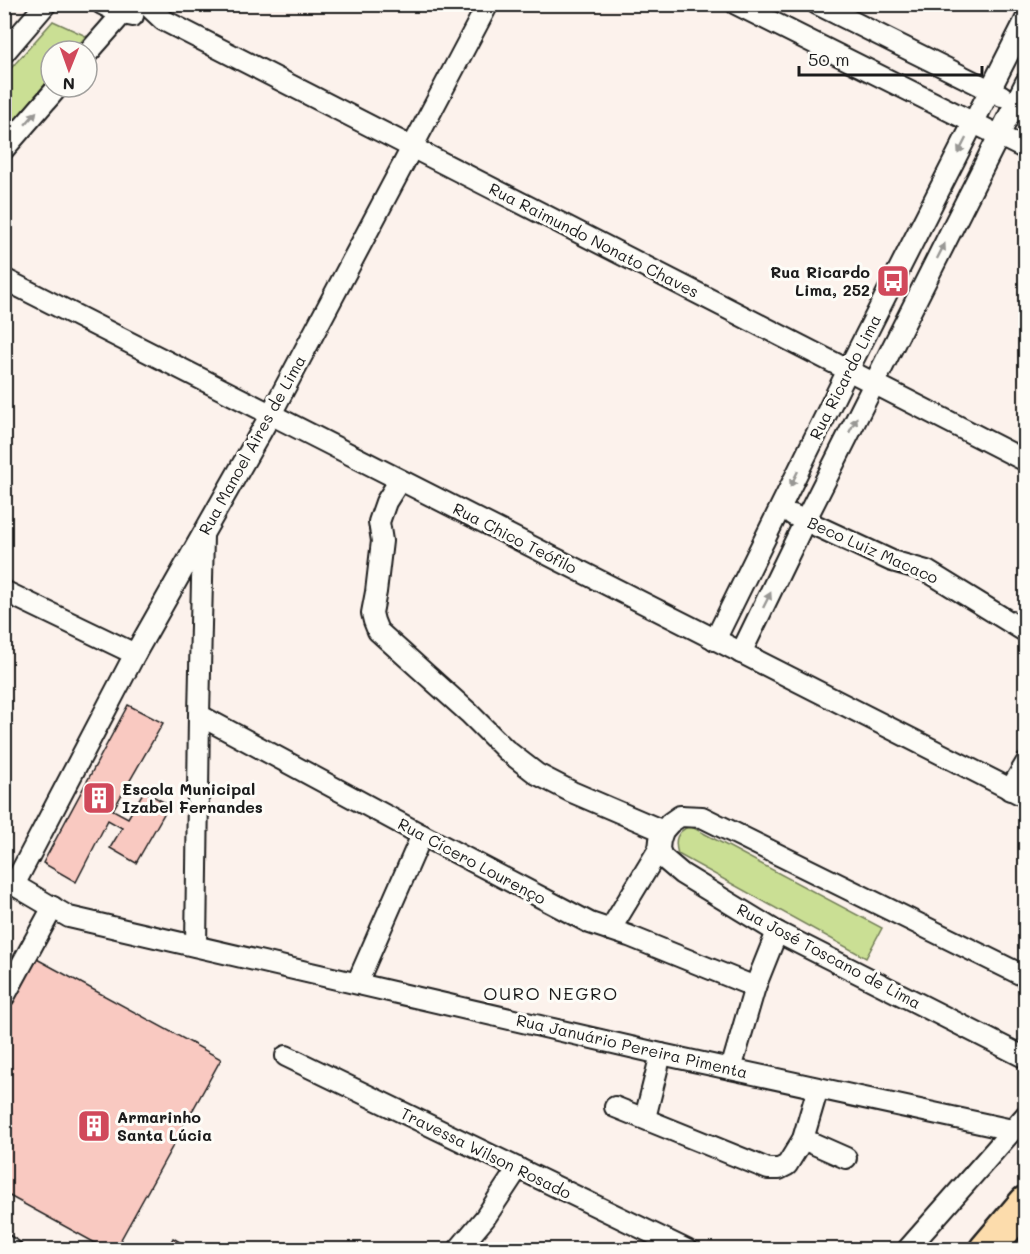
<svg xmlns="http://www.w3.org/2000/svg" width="1030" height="1254" font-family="Mali,sans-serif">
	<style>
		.green { fill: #cadf94; stroke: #737e58; stroke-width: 1.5 }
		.building { fill: #f9c9c1; stroke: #1c1c1c; stroke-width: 1.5 }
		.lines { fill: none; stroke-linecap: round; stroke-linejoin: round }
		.minor-casing { stroke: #1c1c1c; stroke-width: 24 }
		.trunk-casing { stroke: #1c1c1c; stroke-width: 38 }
		.minor { stroke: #fdfcf7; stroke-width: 20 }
		.trunk { stroke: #fcdcac; stroke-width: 33 }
		.oneway { fill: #989794 }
		.labels { text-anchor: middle; stroke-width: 6; stroke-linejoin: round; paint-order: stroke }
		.street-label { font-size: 16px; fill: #1c1c1c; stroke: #fdfcf7 }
		.poi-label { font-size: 16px; font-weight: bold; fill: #1c1c1c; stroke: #fdfcf7; text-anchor: start }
		.neighbourhood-label { font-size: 18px; letter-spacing: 1.5px; fill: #1c1c1c; stroke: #fdfcf7 }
	</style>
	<rect width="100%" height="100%" fill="#fcf2ec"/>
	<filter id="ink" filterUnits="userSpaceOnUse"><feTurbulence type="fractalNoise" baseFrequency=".0167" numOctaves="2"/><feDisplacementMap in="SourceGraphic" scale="12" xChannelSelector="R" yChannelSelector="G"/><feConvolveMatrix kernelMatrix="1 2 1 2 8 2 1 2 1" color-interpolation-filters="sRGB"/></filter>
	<g filter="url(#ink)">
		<!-- green -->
		<g class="green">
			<polygon points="53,21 86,36 73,51 51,51 51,77 5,132 5,75"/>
			<path d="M 690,826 L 882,928 L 866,958 L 678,854 C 674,840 676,832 690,826 Z"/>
		</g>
		<!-- building -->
		<g class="building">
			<polygon points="128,705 163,723 113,810 128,818 144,791 169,805 136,863 110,848 122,828 108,820 76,882 43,863"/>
			<polygon points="33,957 221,1059 115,1250 108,1250 4,1193 4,1009"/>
			<polygon points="173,1238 193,1250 167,1250"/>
		</g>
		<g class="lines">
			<defs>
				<g id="minor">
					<polyline points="102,4 122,14 133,16"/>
					<polyline points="146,4 163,20 1026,461"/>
					<polyline points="736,4 1026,149"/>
					<polyline points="817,4 1002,96"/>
					<polyline points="4,53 46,4"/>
					<polyline points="87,54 131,4"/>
					<polyline points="4,149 58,87"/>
					<polyline points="4,279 1026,797"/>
					<polyline points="400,480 386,502 379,522 382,541 376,592 372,613 374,621 378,631 469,713 506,750 537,774 572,792 663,831"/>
					<polyline points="793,515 892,561 927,571 1026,632"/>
					<polyline points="4,591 135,654"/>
					<polyline points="715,640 848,370 1026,19"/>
					<polyline points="741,653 805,521 1026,82"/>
					<polyline points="199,715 422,835 590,923 629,936 755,987"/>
					<polyline points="1010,790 1026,763"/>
					<polyline points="4,879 69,917 661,1054 1012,1130"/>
					<polyline points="14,885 135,654 271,414 488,4"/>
					<polyline points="610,930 659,849"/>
					<polyline points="196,946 199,715 203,535"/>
					<polyline points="1026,977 702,817 680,816 670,823 663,831 660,840 659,849 662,857 682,874 777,932 1026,1058"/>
					<polyline points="357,983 422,835"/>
					<polyline points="4,997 53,907"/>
					<polyline points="286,1056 687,1250"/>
					<polyline points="731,1069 755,987 777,932"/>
					<polyline points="615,1107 768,1169 779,1169 787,1165 803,1139 818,1088"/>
					<polyline points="645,1118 661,1054"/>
					<polyline points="803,1139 846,1158"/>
					<polyline points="4,1245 12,1250"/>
					<polyline points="458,1250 485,1218 518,1168"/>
					<polyline points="907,1250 1026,1115"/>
				</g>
				<polyline id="trunk" points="986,1250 1026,1203"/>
			</defs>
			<!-- minor casing -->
			<use href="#minor" class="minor-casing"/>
			<!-- trunk casing -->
			<use href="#trunk" class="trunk-casing"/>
			<!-- minor -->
			<use href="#minor" class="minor"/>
			<!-- trunk -->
			<use href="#trunk" class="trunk"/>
		</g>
		<!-- one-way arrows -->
		<defs><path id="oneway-solid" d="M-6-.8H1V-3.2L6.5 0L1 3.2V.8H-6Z" transform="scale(1.5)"/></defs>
		<g class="oneway">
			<use href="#oneway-solid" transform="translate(31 118) rotate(-49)"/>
			<use href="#oneway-solid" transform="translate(962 146) rotate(117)"/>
			<use href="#oneway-solid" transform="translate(941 251) rotate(-63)"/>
			<use href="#oneway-solid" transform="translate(853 425) rotate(-63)"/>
			<use href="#oneway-solid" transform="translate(794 479) rotate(116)"/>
			<use href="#oneway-solid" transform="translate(767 600) rotate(-64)"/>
		</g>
	</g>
	<!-- icons -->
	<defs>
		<symbol id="bus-square" viewBox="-11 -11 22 22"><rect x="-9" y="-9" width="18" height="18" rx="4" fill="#d1495b" stroke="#fdfcf7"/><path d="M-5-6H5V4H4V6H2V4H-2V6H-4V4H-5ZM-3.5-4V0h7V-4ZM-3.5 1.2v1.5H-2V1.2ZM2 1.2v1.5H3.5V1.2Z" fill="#fff"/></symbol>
		<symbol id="building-square" viewBox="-11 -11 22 22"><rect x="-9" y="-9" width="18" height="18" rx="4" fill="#d1495b" stroke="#fdfcf7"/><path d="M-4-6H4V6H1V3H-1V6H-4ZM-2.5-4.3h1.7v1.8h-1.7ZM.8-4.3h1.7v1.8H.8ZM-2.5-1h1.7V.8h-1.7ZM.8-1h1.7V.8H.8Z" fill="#fff"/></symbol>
	</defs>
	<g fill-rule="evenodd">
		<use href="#bus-square" x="874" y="262" width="38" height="38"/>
		<use href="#building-square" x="80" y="779" width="38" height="38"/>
		<use href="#building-square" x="75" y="1107" width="38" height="38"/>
	</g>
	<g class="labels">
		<!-- street labels -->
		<g class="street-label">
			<text transform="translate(594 240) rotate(27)" y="6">Rua Raimundo Nonato Chaves</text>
			<text transform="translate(845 377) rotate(-63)" y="6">Rua Ricardo Lima</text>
			<text transform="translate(252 445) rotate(-61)" y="6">Rua Manoel Aires de Lima</text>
			<text transform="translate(515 538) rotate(27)" y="6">Rua Chico Teófilo</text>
			<text transform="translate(873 550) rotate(24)" y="6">Beco Luiz Macaco</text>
			<text transform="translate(472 861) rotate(28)" y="6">Rua Cícero Lourenço</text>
			<text transform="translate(829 956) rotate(28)" y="6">Rua José Toscano de Lima</text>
			<text transform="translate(632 1046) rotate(13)" y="6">Rua Januário Pereira Pimenta</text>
			<text transform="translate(486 1153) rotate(26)" y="6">Travessa Wilson Rosado</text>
		</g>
		<!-- poi labels -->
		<g class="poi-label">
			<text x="870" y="278" text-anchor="end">Rua Ricardo<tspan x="870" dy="18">Lima, 252</tspan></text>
			<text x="122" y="795">Escola Municipal<tspan x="122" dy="18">Izabel Fernandes</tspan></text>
			<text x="117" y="1123">Armarinho<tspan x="117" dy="18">Santa Lúcia</tspan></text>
		</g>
		<!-- neighbourhood labels -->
		<g class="neighbourhood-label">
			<text x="551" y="1000">OURO NEGRO</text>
		</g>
	</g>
	<!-- margin -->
	<rect width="1030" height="1254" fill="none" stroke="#fdfcf7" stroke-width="24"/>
	<rect x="12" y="12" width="1006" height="1230" fill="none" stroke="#1c1c1c" stroke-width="2" filter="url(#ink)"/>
	<!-- north arrow -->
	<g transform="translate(69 69) rotate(181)"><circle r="28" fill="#fdfcf7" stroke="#a3a29f" stroke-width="1.5"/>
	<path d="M0-4.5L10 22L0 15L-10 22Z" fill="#d1495b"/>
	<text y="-9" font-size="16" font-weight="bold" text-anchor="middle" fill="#1c1c1c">N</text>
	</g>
	<!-- scale -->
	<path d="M799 66v9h183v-9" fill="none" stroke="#1c1c1c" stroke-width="3"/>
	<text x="808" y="66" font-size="18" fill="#1c1c1c" stroke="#fdfcf7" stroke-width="4.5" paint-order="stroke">50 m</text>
</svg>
